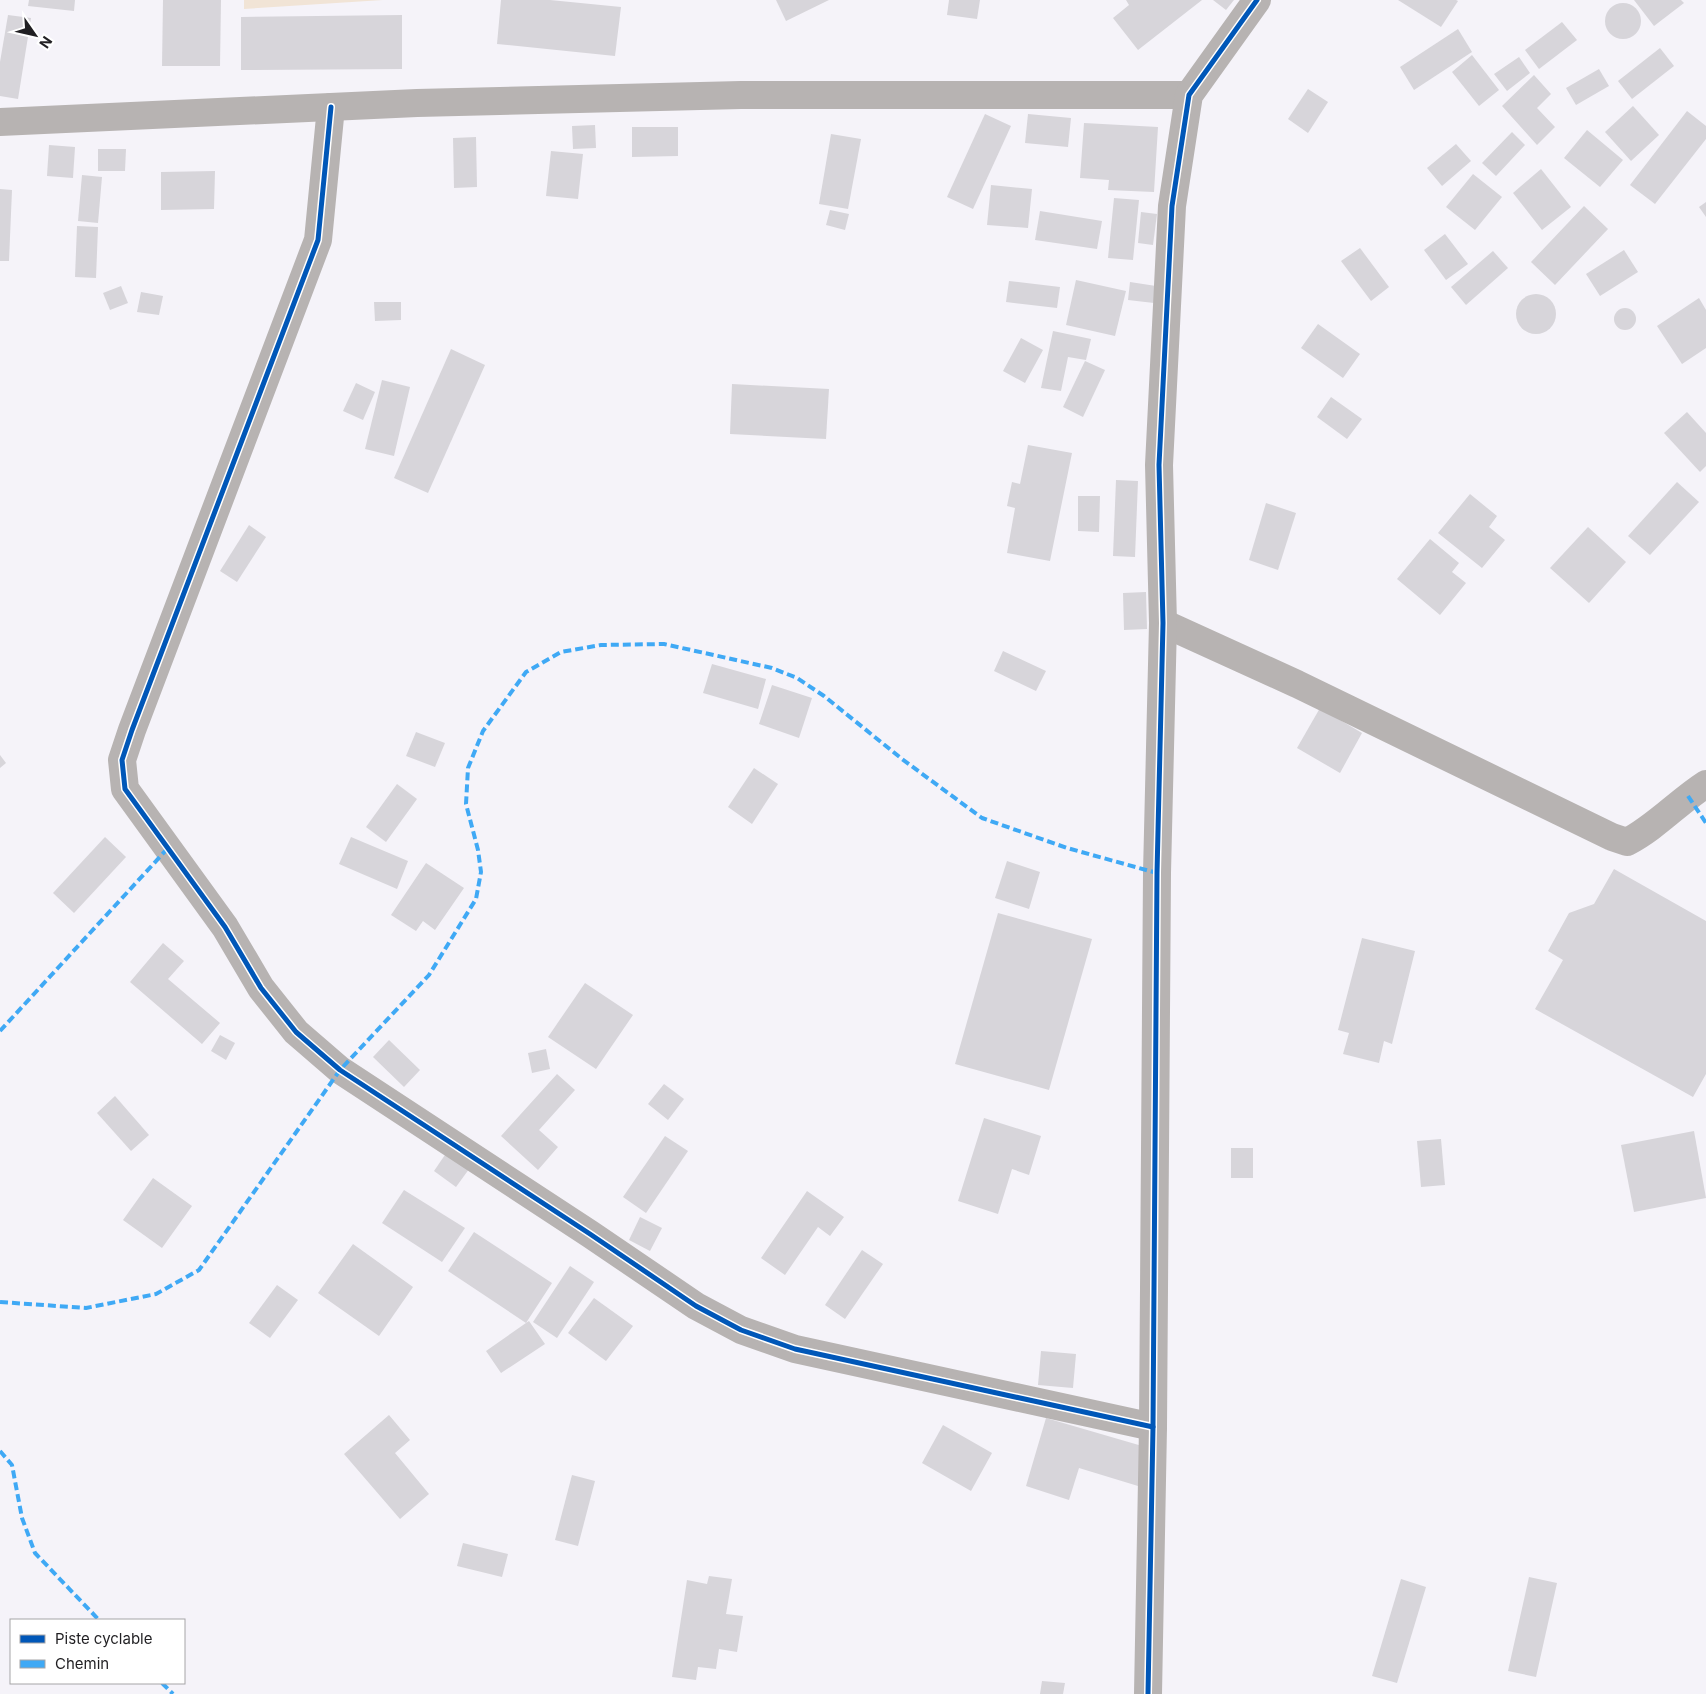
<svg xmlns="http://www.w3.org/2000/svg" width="1706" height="1694" font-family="Inter,sans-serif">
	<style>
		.green { fill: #f1e4d6 }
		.building { fill: #d7d5da }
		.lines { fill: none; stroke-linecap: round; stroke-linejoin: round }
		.minor { stroke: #b7b3b2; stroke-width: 28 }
		.quiet { stroke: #3fa9f5; stroke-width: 4; stroke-dasharray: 8 4; stroke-linecap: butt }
		.cycleway-casing { stroke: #fff; stroke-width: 8 }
		.cycleway { stroke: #0057b8; stroke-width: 5 }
	</style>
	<rect width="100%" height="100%" fill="#f5f3f9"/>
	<!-- green -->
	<polygon class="green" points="244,0 383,0 244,9"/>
	<!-- building -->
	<g class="building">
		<polygon points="29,0 75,0 74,11 28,6"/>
		<polygon points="163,0 221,0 220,66 162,66"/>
		<polygon points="501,0 550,0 621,7 615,56 497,44"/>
		<polygon points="776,0 829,0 786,21"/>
		<polygon points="949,0 980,0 977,19 947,15"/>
		<polygon points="1126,0 1202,0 1138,50 1113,18 1129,5"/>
		<polygon points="1213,0 1234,0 1226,10"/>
		<polygon points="1398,0 1456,0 1458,1 1441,27"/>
		<polygon points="1634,0 1681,0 1684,3 1654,26"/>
		<circle cx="1623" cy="21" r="18"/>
		<polygon points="8,15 31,18 18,99 0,96 0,62"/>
		<polygon points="402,15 402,69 241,70 241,17"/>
		<polygon points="1562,22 1577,40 1539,69 1525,50"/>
		<polygon points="1458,29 1472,52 1414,90 1400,67"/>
		<polygon points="1660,48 1674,66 1632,99 1618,81"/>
		<polygon points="1472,55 1499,90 1479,106 1452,72"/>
		<polygon points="1519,57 1530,73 1507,91 1494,74"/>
		<polygon points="1599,69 1609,86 1576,105 1566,88"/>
		<polygon points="1534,75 1551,94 1537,108 1555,127 1537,145 1502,106"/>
		<polygon points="1308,89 1328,102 1308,133 1288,119"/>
		<polygon points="1633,106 1659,135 1631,161 1605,132"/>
		<polygon points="1687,111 1706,126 1706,139 1655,204 1630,185"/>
		<polygon points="985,114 1011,126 973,209 947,197"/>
		<polygon points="1028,114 1071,118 1068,147 1025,143"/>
		<polygon points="1084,123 1158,127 1154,192 1108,190 1109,180 1080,178"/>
		<polygon points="595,125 596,148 573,149 572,126"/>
		<polygon points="632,127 678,127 678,156 632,157"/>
		<polygon points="1587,130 1623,160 1600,187 1564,158"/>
		<polygon points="1512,132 1525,145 1496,176 1482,163"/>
		<polygon points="831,134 861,139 848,209 819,204"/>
		<polygon points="476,137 477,187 454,188 453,138"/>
		<polygon points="1456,144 1471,161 1442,186 1427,168"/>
		<polygon points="49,145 75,147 73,178 47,176"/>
		<polygon points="98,149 126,149 125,171 98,171"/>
		<polygon points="551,151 583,154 578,199 546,196"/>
		<polygon points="1541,169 1571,207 1542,230 1513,193"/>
		<polygon points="215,171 214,209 161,210 161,172"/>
		<polygon points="1473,174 1502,197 1475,230 1446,207"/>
		<polygon points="82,175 102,177 98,223 78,221"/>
		<polygon points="991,185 1032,189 1028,228 987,225"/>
		<polygon points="0,189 12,190 9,261 0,261"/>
		<polygon points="1114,198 1139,200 1133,260 1108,258"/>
		<polygon points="1706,202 1706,217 1699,207"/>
		<polygon points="1584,206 1608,229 1555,285 1531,262"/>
		<polygon points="830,210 849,214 845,230 826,225"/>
		<polygon points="1040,211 1102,221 1097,249 1035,240"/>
		<polygon points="1141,212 1157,214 1153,245 1138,243"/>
		<polygon points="77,226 98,227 96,278 75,277"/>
		<polygon points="1445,234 1468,264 1446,280 1424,250"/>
		<polygon points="1360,248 1389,287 1371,301 1341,261"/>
		<polygon points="1624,250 1638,272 1600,296 1586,274"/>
		<polygon points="1493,251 1508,268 1466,305 1451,287"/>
		<polygon points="1076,280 1126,291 1115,336 1066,325"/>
		<polygon points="1009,281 1060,287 1057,308 1006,302"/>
		<polygon points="1130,282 1156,286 1154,303 1128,300"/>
		<polygon points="121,286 128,303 110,310 103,293"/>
		<polygon points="141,292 163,296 159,315 137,312"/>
		<circle cx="1536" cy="314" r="20"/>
		<polygon points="1699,298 1706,310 1706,348 1682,364 1657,326"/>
		<polygon points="374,302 401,302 401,320 375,321"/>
		<circle cx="1625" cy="319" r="11"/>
		<polygon points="1318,324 1360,354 1343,378 1301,348"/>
		<polygon points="1053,331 1091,339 1086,360 1068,357 1061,391 1041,388"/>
		<polygon points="1021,338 1043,350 1025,383 1003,371"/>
		<polygon points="451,349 485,365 428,493 394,478"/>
		<polygon points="1085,361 1105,370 1083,417 1063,407"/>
		<polygon points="382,380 410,387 394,456 365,449"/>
		<polygon points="356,383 375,392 363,420 343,411"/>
		<polygon points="732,384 829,389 826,439 730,434"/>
		<polygon points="1331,397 1362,419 1347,439 1317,417"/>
		<polygon points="1687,412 1706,433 1706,466 1700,472 1664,433"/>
		<polygon points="1028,445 1072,453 1050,561 1007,553 1015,508 1007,506 1012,482 1020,484"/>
		<polygon points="1116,480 1138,481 1135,557 1113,556"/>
		<polygon points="1677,482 1699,502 1650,555 1628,536"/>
		<polygon points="1470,494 1497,516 1489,527 1505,540 1482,568 1438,533"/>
		<polygon points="1078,496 1100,496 1099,532 1078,531"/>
		<polygon points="1266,503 1296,513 1278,570 1249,560"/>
		<polygon points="249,525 266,537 237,582 220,571"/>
		<polygon points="1588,527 1626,562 1589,603 1550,568"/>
		<polygon points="1430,539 1459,563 1452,572 1466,583 1440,615 1397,579"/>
		<polygon points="1146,592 1147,629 1124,630 1123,593"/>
		<polygon points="1003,651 1046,671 1036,691 994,671"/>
		<polygon points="712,664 766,679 758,709 703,693"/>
		<polygon points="772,685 812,698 799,738 759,724"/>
		<polygon points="1320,708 1362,733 1340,773 1297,748"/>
		<polygon points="416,732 445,743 435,767 406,756"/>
		<polygon points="0,755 6,763 0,768"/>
		<polygon points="754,768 778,784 752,824 728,807"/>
		<polygon points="397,784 417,799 386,842 366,827"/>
		<polygon points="105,837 126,857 74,913 53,893"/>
		<polygon points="351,837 408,861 397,889 339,864"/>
		<polygon points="1007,861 1040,872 1029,909 995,898"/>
		<polygon points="426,863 464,888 435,930 423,921 416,931 391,915"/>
		<polygon points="1614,869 1706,921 1706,1074 1693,1097 1535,1009 1563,960 1548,951 1569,913 1594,904"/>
		<polygon points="998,913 1092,939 1049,1090 955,1064"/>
		<polygon points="1362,938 1415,951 1392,1044 1384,1041 1379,1063 1343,1054 1349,1033 1338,1030"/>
		<polygon points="163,943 184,961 168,979 220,1023 202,1044 130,982"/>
		<polygon points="585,983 633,1015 596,1069 548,1037"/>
		<polygon points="220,1035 235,1043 226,1060 211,1051"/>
		<polygon points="389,1040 420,1070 404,1087 373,1057"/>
		<polygon points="546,1049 550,1069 532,1073 528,1053"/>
		<polygon points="557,1074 575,1090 539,1130 558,1147 538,1170 501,1136"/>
		<polygon points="664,1084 684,1099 668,1120 648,1104"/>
		<polygon points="115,1096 149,1135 131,1151 97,1113"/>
		<polygon points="984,1118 1041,1136 1029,1175 1012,1169 998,1214 958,1201"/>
		<polygon points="1694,1131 1706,1198 1634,1212 1621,1145"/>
		<polygon points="665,1136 688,1151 646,1213 623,1197"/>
		<polygon points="1441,1139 1445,1185 1421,1187 1417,1141"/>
		<rect x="1231" y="1148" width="22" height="30"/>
		<polygon points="449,1149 472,1165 456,1187 434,1171"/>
		<polygon points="153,1178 192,1206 162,1248 123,1220"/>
		<polygon points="404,1190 465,1228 442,1262 382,1223"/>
		<polygon points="807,1191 844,1217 830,1236 818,1227 785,1275 761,1258"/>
		<polygon points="640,1217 662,1228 650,1251 629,1240"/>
		<polygon points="474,1232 552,1283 526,1323 529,1321 545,1344 501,1373 486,1351 526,1323 448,1271"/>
		<polygon points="353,1244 413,1287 379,1336 318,1293"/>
		<polygon points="862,1250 883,1264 845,1319 825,1305"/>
		<polygon points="570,1266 594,1282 557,1338 533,1322"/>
		<polygon points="277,1285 298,1300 270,1338 249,1323"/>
		<polygon points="594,1298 633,1326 606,1361 568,1333"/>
		<polygon points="1041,1351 1076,1354 1073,1388 1038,1385"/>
		<polygon points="389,1415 410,1440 395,1453 429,1494 400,1519 344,1454"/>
		<polygon points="1046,1418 1149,1448 1138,1486 1079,1468 1069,1500 1026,1486"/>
		<polygon points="943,1425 992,1453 971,1491 922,1463"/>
		<polygon points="572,1475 595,1481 578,1546 555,1540"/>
		<polygon points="463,1543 508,1554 502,1577 457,1566"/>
		<polygon points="709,1576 732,1579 726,1614 743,1616 737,1652 719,1649 716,1669 698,1667 696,1680 672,1677 687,1580 707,1584"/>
		<polygon points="1529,1577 1557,1583 1536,1677 1508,1671"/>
		<polygon points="1401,1579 1426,1587 1397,1683 1372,1676"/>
		<polygon points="1042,1681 1065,1683 1063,1694 1040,1694"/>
	</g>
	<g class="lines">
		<!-- minor -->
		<g class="minor">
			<polyline points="331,107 318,240 132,730 122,760 125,789 225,927 261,988 296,1032 340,1070 590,1234 696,1306 741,1330 795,1349 1153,1427"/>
			<polyline points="0,122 417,103 741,95 1189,95"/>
			<path d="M 1163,623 L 1297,684 L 1612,837 L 1627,842 C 1656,827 1678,802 1706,784"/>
			<polyline points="1148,1694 1153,1427 1157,873 1163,623 1159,465 1172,206 1189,95 1257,0"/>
		</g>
		<!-- quiet -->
		<g class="quiet">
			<polyline points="1688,796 1706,823"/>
			<polyline points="0,1031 168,848"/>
			<polyline points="0,1302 86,1308 156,1294 199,1270 340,1070 429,975 476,899 481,872 478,850 466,804 468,768 483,731 526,672 561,652 601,645 664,644 772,668 797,678 824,696 902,759 982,818 1067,848 1157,873"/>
			<polyline points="0,1451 12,1465 22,1518 35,1553 99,1620"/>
			<polyline points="162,1683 173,1694"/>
		</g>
		<defs>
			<g id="cycleway">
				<polyline points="331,107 318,240 132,730 122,760 125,789 225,927 261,988 296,1032 340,1070 590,1234 696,1306 741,1330 795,1349 1153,1427"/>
				<polyline points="1148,1694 1153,1427 1157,873 1163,623 1159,465 1172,206 1189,95 1257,0"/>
			</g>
		</defs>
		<!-- cycleway casing -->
		<use href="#cycleway" class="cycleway-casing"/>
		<!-- cycleway -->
		<use href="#cycleway" class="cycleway"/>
	</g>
	<!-- legend -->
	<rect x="10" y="1619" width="175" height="65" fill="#ffffff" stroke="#a6a5a7"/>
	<rect x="20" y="1635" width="25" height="8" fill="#0057b8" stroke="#a6a5a7"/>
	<text x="55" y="1644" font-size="15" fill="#201f22">Piste cyclable</text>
	<rect x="20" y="1660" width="25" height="8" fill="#3fa9f5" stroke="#a6a5a7"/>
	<text x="55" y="1669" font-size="15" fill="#201f22">Chemin</text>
	<!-- north arrow -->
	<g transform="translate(35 35) rotate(124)" stroke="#ffffff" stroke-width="4" paint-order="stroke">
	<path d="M0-4L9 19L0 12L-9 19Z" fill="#201f22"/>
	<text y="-8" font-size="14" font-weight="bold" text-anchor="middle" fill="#201f22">N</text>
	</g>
</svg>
